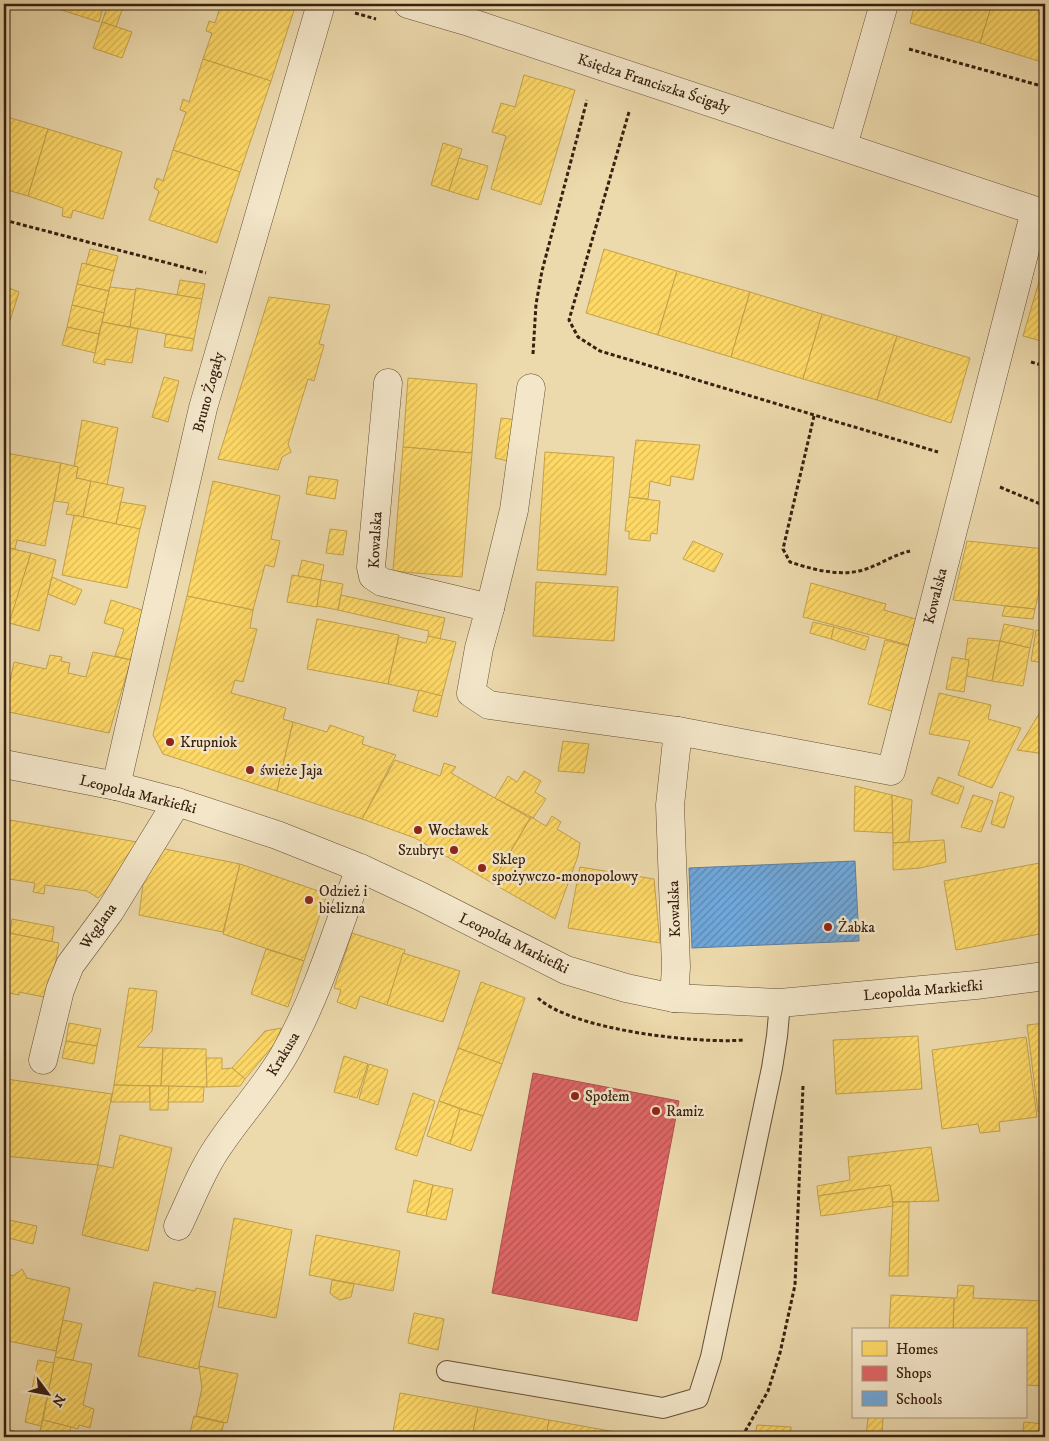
<svg xmlns="http://www.w3.org/2000/svg" width="1049" height="1441" font-family="'IM FELL DW Pica',serif">
	<style>
		.homes { fill: url(#homes-hatch); stroke: #c3a24c }
		.shops { fill: url(#shops-hatch); stroke: #ae514c }
		.schools { fill: url(#schools-hatch); stroke: #5e7f9f }
		.lines { fill: none; stroke-linecap: round; stroke-linejoin: round }
		.service-casing { stroke: #654e37; stroke-width: 22 }
		.minor-casing { stroke: #654e37; stroke-width: 29 }
		.path { stroke: #382010; stroke-width: 3; stroke-dasharray: 4 2.5; stroke-linecap: butt }
		.service { stroke: #f3e6c9; stroke-width: 20 }
		.minor { stroke: #f3e6c9; stroke-width: 28 }
		.poi-dot { fill: #8f2418; stroke: #f3e6c9; stroke-width: 2 }
		.labels { text-anchor: middle; stroke-width: 5; stroke-linejoin: round; paint-order: stroke }
		.street-label { font-size: 15px; fill: #382010; stroke: #f3e6c9 }
		.poi-label { font-size: 15px; fill: #382010; stroke: #f3e6c9; text-anchor: start }
	</style>
	<defs>
		<pattern id="homes-hatch" width="6" height="6" patternUnits="userSpaceOnUse" patternTransform="scale(1.25)"><rect width="6" height="6" fill="#ffd966"/><path d="M-1 1l2-2M0 6l6-6M5 7l2-2" fill="none" stroke="#dbba57"/></pattern>
		<pattern id="shops-hatch" width="6" height="6" patternUnits="userSpaceOnUse" patternTransform="scale(1.25)"><rect width="6" height="6" fill="#e06666"/><path d="M-1 1l2-2M0 6l6-6M5 7l2-2" fill="none" stroke="#b75453"/></pattern>
		<pattern id="schools-hatch" width="6" height="6" patternUnits="userSpaceOnUse" patternTransform="scale(1.25)"><rect width="6" height="6" fill="#6fa8dc"/><path d="M-1 1l2-2M0 6l6-6M5 7l2-2" fill="none" stroke="#5c88b1"/></pattern>
	</defs>
	<rect width="100%" height="100%" fill="#ecd9ac"/>
	<filter id="stains"><feTurbulence type="fractalNoise" baseFrequency=".004" numOctaves="4"/><feColorMatrix values="0 0 0 0 .2 0 0 0 0 .09 0 0 0 0 .02 0 0 0 .5 -.17"/></filter>
	<radialGradient id="worn" r=".72"><stop offset=".6" stop-color="#630" stop-opacity="0"/><stop offset="1" stop-color="#630" stop-opacity=".3"/></radialGradient>
	<!-- homes -->
	<g class="homes">
		<polygon points="43,4 104,4 99,22"/>
		<polygon points="108,4 124,4 116,27 102,22"/>
		<polygon points="221,4 296,4 271,81 203,59 212,33 206,31 209,21 215,23"/>
		<polygon points="915,4 992,4 980,43 910,23"/>
		<polygon points="992,4 1045,4 1045,63 980,43"/>
		<polygon points="102,22 132,32 122,58 93,48"/>
		<polygon points="203,59 271,81 240,172 173,150 186,112 180,110 183,99 189,102"/>
		<polygon points="524,75 575,90 541,205 491,189 506,136 492,132 501,103 515,107"/>
		<polygon points="4,116 48,129 28,196 4,189"/>
		<polygon points="48,129 122,152 103,219 73,210 71,218 62,216 63,208 28,196"/>
		<polygon points="443,143 462,149 449,191 431,185"/>
		<polygon points="173,150 240,172 217,243 149,220 159,191 154,188 157,178 163,181"/>
		<polygon points="459,158 488,166 478,200 449,191"/>
		<polygon points="90,249 118,256 114,271 86,264"/>
		<polygon points="604,249 677,271 658,335 586,313"/>
		<polygon points="82,263 114,271 109,291 77,284"/>
		<polygon points="1043,268 1045,269 1045,342 1023,336"/>
		<polygon points="677,271 750,292 731,357 658,335"/>
		<polygon points="180,280 205,284 202,299 177,295"/>
		<polygon points="77,284 109,291 104,313 72,305"/>
		<polygon points="4,286 19,292 9,324 4,322"/>
		<polygon points="110,287 136,290 130,327 102,322"/>
		<polygon points="136,288 202,299 194,339 130,327"/>
		<polygon points="750,292 822,314 803,379 731,357"/>
		<polygon points="269,297 330,305 319,344 324,345 314,381 308,379 288,444 291,452 282,457 278,470 218,459"/>
		<polygon points="72,305 104,313 99,334 67,327"/>
		<polygon points="822,314 897,336 877,400 803,379"/>
		<polygon points="102,322 138,329 132,363 105,359 105,365 93,362"/>
		<polygon points="67,327 99,334 95,353 62,345"/>
		<polygon points="166,334 194,339 192,351 164,347"/>
		<polygon points="897,336 970,358 951,423 877,400"/>
		<polygon points="164,377 179,381 168,422 152,417"/>
		<polygon points="408,378 477,384 472,453 403,447"/>
		<polygon points="501,418 518,420 512,462 495,458"/>
		<polygon points="82,420 118,428 107,485 76,478 78,467 74,466"/>
		<polygon points="636,440 700,445 693,480 671,476 670,486 650,481 648,499 629,497"/>
		<polygon points="403,447 472,453 462,577 393,571"/>
		<polygon points="545,452 614,457 606,575 537,570"/>
		<polygon points="6,453 61,463 45,546 17,540 15,549 4,547 4,463"/>
		<polygon points="61,463 78,467 76,478 91,481 83,517 66,514 69,503 54,501"/>
		<polygon points="309,476 338,480 335,499 306,494"/>
		<polygon points="91,481 124,488 116,524 83,517"/>
		<polygon points="213,481 280,496 271,539 280,541 274,567 265,565 253,610 187,596"/>
		<polygon points="629,497 660,501 657,534 651,533 650,541 629,539 629,531 625,531"/>
		<polygon points="121,502 146,506 140,529 116,524"/>
		<polygon points="74,515 140,529 127,588 62,575"/>
		<polygon points="330,529 347,531 343,555 326,553"/>
		<polygon points="693,541 723,554 714,572 683,559"/>
		<polygon points="967,541 1045,549 1045,567 1035,609 953,600"/>
		<polygon points="4,547 31,553 4,642"/>
		<polygon points="31,553 56,560 39,631 9,623"/>
		<polygon points="302,560 324,565 321,580 298,576"/>
		<polygon points="292,575 321,580 317,607 287,602"/>
		<polygon points="52,577 82,590 75,605 48,594"/>
		<polygon points="321,580 343,584 338,610 317,606"/>
		<polygon points="536,582 618,587 614,641 533,636"/>
		<polygon points="811,583 886,604 884,610 926,622 920,648 803,617"/>
		<polygon points="341,595 445,618 440,639 428,636 429,631 338,610"/>
		<polygon points="187,596 253,610 250,628 257,629 243,682 235,680 231,693 286,708 283,719 293,722 277,791 163,754 153,735"/>
		<polygon points="111,600 145,611 131,660 115,656 124,629 104,623"/>
		<polygon points="1005,606 1035,609 1033,619 1002,616"/>
		<polygon points="317,619 399,635 388,684 307,669"/>
		<polygon points="813,622 834,627 831,639 810,633"/>
		<polygon points="1004,624 1034,630 1030,648 1000,641"/>
		<polygon points="834,627 869,637 865,650 831,639"/>
		<polygon points="1036,630 1045,632 1045,663 1031,661"/>
		<polygon points="428,636 456,642 442,696 388,684 399,637 426,643"/>
		<polygon points="968,638 1000,641 992,681 966,676 969,660 965,659"/>
		<polygon points="885,640 920,649 905,715 868,704"/>
		<polygon points="1000,641 1030,648 1023,686 992,681"/>
		<polygon points="93,652 131,660 109,733 4,711 14,662 46,669 50,655 62,657 61,661 70,663 68,673 86,677"/>
		<polygon points="952,657 969,660 964,692 946,689"/>
		<polygon points="419,690 442,696 437,717 413,711"/>
		<polygon points="939,693 991,705 988,719 1021,728 992,788 958,775 970,741 929,734"/>
		<polygon points="1045,704 1045,754 1017,750"/>
		<polygon points="293,722 327,732 330,725 364,737 362,744 396,755 362,819 277,791"/>
		<polygon points="563,741 589,744 584,773 558,771"/>
		<polygon points="395,760 440,776 444,763 456,767 451,773 530,818 492,883 415,838 362,819"/>
		<polygon points="524,771 541,781 535,792 546,799 533,818 495,798 508,776 517,782"/>
		<polygon points="938,777 964,787 958,804 931,794"/>
		<polygon points="855,786 892,795 893,833 854,831"/>
		<polygon points="1000,792 1014,797 1004,828 991,824"/>
		<polygon points="892,795 912,800 909,842 893,843"/>
		<polygon points="973,795 993,801 981,832 961,827"/>
		<polygon points="552,816 561,822 557,829 580,843 578,856 555,919 492,883 531,817 546,826"/>
		<polygon points="4,819 137,842 123,872 98,898 87,891 45,885 44,894 33,892 35,883 9,879 8,886 4,885"/>
		<polygon points="944,840 946,862 920,868 893,870 893,843"/>
		<polygon points="160,848 240,864 223,932 139,915 145,869"/>
		<polygon points="1045,862 1045,933 956,950 944,881"/>
		<polygon points="240,864 327,894 304,961 223,934"/>
		<polygon points="580,867 654,879 660,943 568,928"/>
		<polygon points="4,885 8,886 4,906"/>
		<polygon points="12,919 54,927 52,942 10,933"/>
		<polygon points="4,932 59,943 49,998 19,992 19,995 4,992"/>
		<polygon points="352,933 405,950 387,1005 360,996 356,1009 337,1002 341,990 334,988"/>
		<polygon points="266,949 304,961 288,1007 251,994"/>
		<polygon points="403,953 460,971 443,1022 387,1005"/>
		<polygon points="481,982 525,998 502,1064 458,1048"/>
		<polygon points="129,988 157,991 152,1031 137,1047 163,1048 161,1086 114,1085"/>
		<polygon points="69,1023 101,1029 97,1046 66,1041"/>
		<polygon points="1045,1023 1045,1111 1038,1112 1027,1025"/>
		<polygon points="281,1028 277,1041 245,1079 232,1068 265,1031"/>
		<polygon points="918,1036 922,1089 836,1094 833,1040"/>
		<polygon points="1026,1037 1037,1117 999,1122 1000,1131 980,1133 978,1124 942,1129 932,1050"/>
		<polygon points="66,1041 97,1046 94,1064 62,1058"/>
		<polygon points="163,1048 206,1049 207,1087 161,1086"/>
		<polygon points="458,1048 502,1064 483,1116 439,1101"/>
		<polygon points="344,1056 368,1064 357,1098 334,1092"/>
		<polygon points="206,1058 222,1058 222,1069 232,1068 245,1079 240,1086 207,1087"/>
		<polygon points="369,1064 388,1070 378,1105 359,1099"/>
		<polygon points="6,1079 112,1094 98,1165 4,1156 4,1091"/>
		<polygon points="114,1085 150,1086 150,1102 111,1102"/>
		<polygon points="150,1086 169,1086 168,1110 150,1110"/>
		<polygon points="169,1086 204,1087 203,1102 168,1102"/>
		<polygon points="413,1093 435,1101 417,1156 395,1149"/>
		<polygon points="439,1101 460,1109 450,1144 427,1136"/>
		<polygon points="460,1109 483,1116 471,1151 450,1144"/>
		<polygon points="120,1135 172,1148 148,1251 82,1235 98,1165 113,1168"/>
		<polygon points="931,1147 939,1201 893,1202 890,1185 818,1196 817,1186 850,1180 848,1157"/>
		<polygon points="414,1180 433,1185 426,1216 407,1212"/>
		<polygon points="433,1185 453,1189 446,1220 426,1216"/>
		<polygon points="890,1185 893,1206 821,1216 818,1196"/>
		<polygon points="893,1202 909,1202 908,1276 889,1276"/>
		<polygon points="234,1218 292,1230 276,1318 218,1307"/>
		<polygon points="4,1219 37,1226 33,1244 4,1237"/>
		<polygon points="316,1235 400,1251 393,1291 309,1275"/>
		<polygon points="4,1269 7,1274 13,1276 22,1269 27,1278 70,1288 56,1351 4,1340"/>
		<polygon points="332,1280 354,1284 351,1297 340,1300 333,1296 330,1293"/>
		<polygon points="154,1282 195,1291 196,1288 216,1292 198,1369 138,1356"/>
		<polygon points="958,1285 974,1286 973,1298 1045,1301 1045,1386 1025,1385 1025,1330 953,1330 954,1298 957,1298"/>
		<polygon points="891,1295 954,1298 953,1330 889,1330"/>
		<polygon points="414,1313 444,1319 438,1350 408,1343"/>
		<polygon points="63,1320 82,1324 73,1360 55,1357"/>
		<polygon points="55,1357 92,1364 83,1405 94,1409 90,1428 79,1425 78,1429 43,1420"/>
		<polygon points="38,1360 54,1363 41,1426 25,1422"/>
		<polygon points="199,1366 238,1374 227,1423 196,1416 202,1388"/>
		<polygon points="400,1393 478,1407 472,1437 392,1437"/>
		<polygon points="478,1407 549,1420 546,1437 472,1437"/>
		<polygon points="1040,1414 1045,1414 1045,1424 1039,1423"/>
		<polygon points="194,1416 224,1423 220,1437 189,1437"/>
		<polygon points="868,1417 883,1417 882,1437 866,1437"/>
		<polygon points="43,1420 71,1427 68,1437 38,1437"/>
		<polygon points="549,1420 621,1433 620,1437 546,1437"/>
		<polygon points="1024,1422 1045,1424 1045,1437 1022,1437"/>
		<polygon points="757,1425 791,1427 791,1437 755,1437"/>
		<polygon points="4,1428 35,1437 4,1437"/>
		<polygon points="621,1433 642,1437 620,1437"/>
	</g>
	<!-- shops -->
	<polygon class="shops" points="533,1073 679,1101 637,1321 492,1293"/>
	<!-- schools -->
	<polygon class="schools" points="855,861 859,941 692,948 689,868"/>
	<g class="lines">
		<defs>
			<polyline id="service" points="447,1371 663,1408 698,1398 711,1357 772,1068 777,1036 780,1003"/>
			<g id="minor">
				<polyline points="408,4 466,21 1045,214"/>
				<polyline points="843,146 884,4"/>
				<polyline points="388,383 371,567 373,576 382,582 490,608 479,648 471,693 489,705 678,731"/>
				<polyline points="490,608 514,510 531,388"/>
				<polyline points="4,764 116,786 177,802 277,835 360,868 422,897 566,970 626,988 674,998 780,1003 976,985 1045,976"/>
				<polyline points="116,786 203,408 321,4"/>
				<polyline points="674,998 676,967 670,805 678,731 891,771 1035,211"/>
				<polyline points="43,1060 60,990 70,965 110,911 177,802"/>
				<path d="M 178,1226 C 192,1197 203,1167 222,1141 C 242,1112 266,1086 284,1055 C 317,997 337,930 360,868"/>
			</g>
		</defs>
		<!-- service casing -->
		<use href="#service" class="service-casing"/>
		<!-- minor casing -->
		<use href="#minor" class="minor-casing"/>
		<!-- path -->
		<g class="path">
			<polyline points="355,13 376,19"/>
			<polyline points="909,49 1045,87"/>
			<polyline points="629,112 569,320 578,337 600,351 938,452"/>
			<polyline points="4,220 206,273"/>
			<polyline points="533,354 536,304 542,271 587,100"/>
			<polyline points="1031,362 1045,366"/>
			<path d="M 814,416 L 783,549 L 790,562 C 811,569 837,576 859,571 C 877,567 892,555 910,551"/>
			<polyline points="1000,487 1045,506"/>
			<path d="M 538,998 C 572,1030 698,1044 744,1040"/>
			<polyline points="742,1437 768,1391 780,1353 795,1285 803,1086"/>
		</g>
		<!-- service -->
		<use href="#service" class="service"/>
		<!-- minor -->
		<use href="#minor" class="minor"/>
	</g>
	<!-- markers -->
	<g class="poi-dot">
		<circle cx="170" cy="742" r="5"/>
		<circle cx="250" cy="770" r="5"/>
		<circle cx="418" cy="830" r="5"/>
		<circle cx="454" cy="850" r="5"/>
		<circle cx="482" cy="868" r="5"/>
		<circle cx="309" cy="900" r="5"/>
		<circle cx="828" cy="927" r="5"/>
		<circle cx="575" cy="1096" r="5"/>
		<circle cx="656" cy="1111" r="5"/>
	</g>
	<g class="labels">
		<!-- street labels -->
		<g class="street-label">
			<text transform="translate(654 83) rotate(18)" y="5">Księdza Franciszka Ścigały</text>
			<text transform="translate(208 392) rotate(-75)" y="5">Bruno Żogały</text>
			<text transform="translate(375 540) rotate(-87)" y="5">Kowalska</text>
			<text transform="translate(935 596) rotate(-76)" y="5">Kowalska</text>
			<text transform="translate(138 794) rotate(14)" y="5">Leopolda Markiefki</text>
			<text transform="translate(674 909) rotate(-92)" y="5">Kowalska</text>
			<text transform="translate(98 926) rotate(-55)" y="5">Węglana</text>
			<text transform="translate(514 943) rotate(26)" y="5">Leopolda Markiefki</text>
			<text transform="translate(923 990) rotate(-5)" y="5">Leopolda Markiefki</text>
			<text transform="translate(283 1054) rotate(-59)" y="5">Krakusa</text>
		</g>
		<!-- poi labels -->
		<g class="poi-label">
			<text x="180" y="747">Krupniok</text>
			<text x="260" y="775">świeże Jaja</text>
			<text x="428" y="835">Wocławek</text>
			<text x="444" y="855" text-anchor="end">Szubryt</text>
			<text x="492" y="864">Sklep<tspan x="492" dy="17">spożywczo-monopolowy</tspan></text>
			<text x="319" y="896">Odzież i<tspan x="319" dy="17">bielizna</tspan></text>
			<text x="838" y="932">Żabka</text>
			<text x="585" y="1101">Społem</text>
			<text x="666" y="1116">Ramiz</text>
		</g>
	</g>
	<!-- margin -->
	<rect width="1049" height="1441" fill="none" stroke="#ecd9ac" stroke-width="20"/>
	<rect x="5" y="5" width="1039" height="1431" fill="none" stroke="#382010" stroke-width="2.5"/>
	<rect x="10" y="10" width="1029" height="1421" fill="none" stroke="#382010"/>
	<!-- legend -->
	<rect x="852" y="1328" width="175" height="90" fill="#f3e6c9" stroke="#a8977f"/>
	<rect x="862" y="1341" width="25" height="15" fill="#ffd966" stroke="#a8977f"/>
	<text x="896" y="1354" font-size="15" fill="#382010">Homes</text>
	<rect x="862" y="1366" width="25" height="15" fill="#e06666" stroke="#a8977f"/>
	<text x="896" y="1378" font-size="15" fill="#382010">Shops</text>
	<rect x="862" y="1391" width="25" height="15" fill="#6fa8dc" stroke="#a8977f"/>
	<text x="896" y="1404" font-size="15" fill="#382010">Schools</text>
	<!-- north arrow -->
	<g transform="translate(48 1394) rotate(122)" stroke="#f3e6c9" stroke-width="4" paint-order="stroke">
	<path d="M0-4L9 19L0 12L-9 19Z" fill="#382010"/>
	<text y="-8" font-size="14" font-weight="bold" text-anchor="middle" fill="#382010">N</text>
	</g>
	<rect width="100%" height="100%" filter="url(#stains)"/>
	<rect width="100%" height="100%" fill="url(#worn)"/>
</svg>
